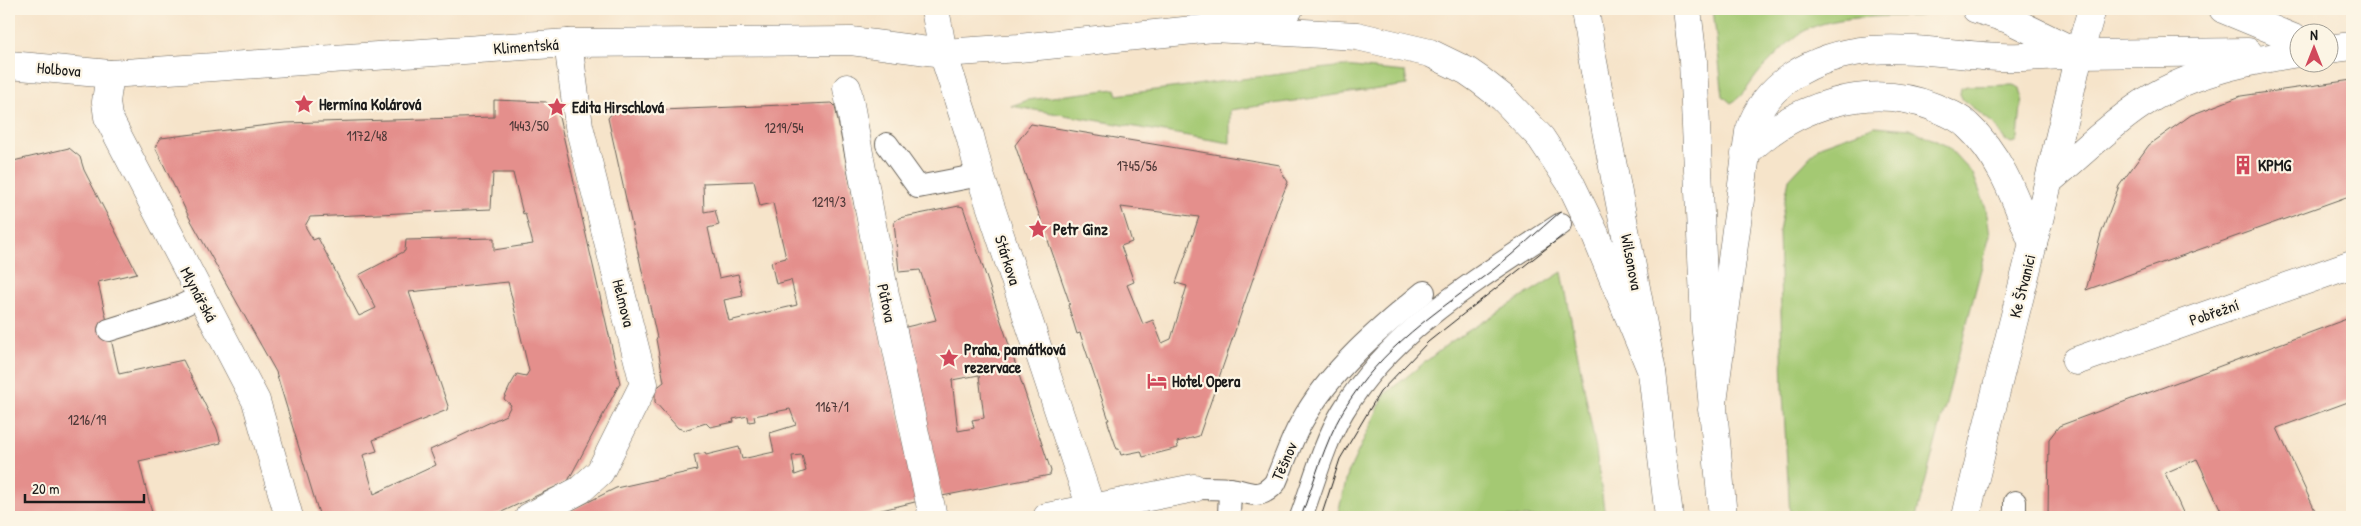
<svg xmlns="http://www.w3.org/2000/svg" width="2361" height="526" font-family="'Patrick Hand',sans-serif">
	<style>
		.green { fill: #a4c973; stroke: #607248 }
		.building { fill: #e48f8c; fill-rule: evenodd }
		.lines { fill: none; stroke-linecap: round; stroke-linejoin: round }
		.service-casing { stroke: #686259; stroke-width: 24 }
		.pedestrian-casing { stroke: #686259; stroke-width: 29 }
		.minor-casing { stroke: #686259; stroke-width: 29 }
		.tertiary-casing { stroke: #686259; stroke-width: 29 }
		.secondary-casing { stroke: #686259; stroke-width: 29 }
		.service { stroke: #fff; stroke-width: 22 }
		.pedestrian { stroke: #fff; stroke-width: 28 }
		.minor { stroke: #fff; stroke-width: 28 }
		.tertiary { stroke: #fff; stroke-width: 28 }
		.secondary { stroke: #fff; stroke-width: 28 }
		.tram { stroke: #1c1c1c; stroke-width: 1 }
		.labels { text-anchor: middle; stroke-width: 4.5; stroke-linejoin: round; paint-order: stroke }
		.number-label { font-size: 14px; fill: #4e3938 }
		.street-label { font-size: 16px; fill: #1c1c1c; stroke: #fcf5e5 }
		.poi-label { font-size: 16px; font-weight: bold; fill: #1c1c1c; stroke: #fcf5e5; text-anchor: start }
	</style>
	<rect width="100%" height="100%" fill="#fcf5e5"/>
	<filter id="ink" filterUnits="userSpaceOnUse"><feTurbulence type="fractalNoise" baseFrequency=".02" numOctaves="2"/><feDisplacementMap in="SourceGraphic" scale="10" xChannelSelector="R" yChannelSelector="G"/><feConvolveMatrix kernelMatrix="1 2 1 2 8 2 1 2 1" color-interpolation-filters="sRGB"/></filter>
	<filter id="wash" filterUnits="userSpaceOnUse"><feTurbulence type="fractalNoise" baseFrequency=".0096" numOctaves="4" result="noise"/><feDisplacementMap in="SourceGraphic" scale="20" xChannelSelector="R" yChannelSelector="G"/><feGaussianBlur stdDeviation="1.12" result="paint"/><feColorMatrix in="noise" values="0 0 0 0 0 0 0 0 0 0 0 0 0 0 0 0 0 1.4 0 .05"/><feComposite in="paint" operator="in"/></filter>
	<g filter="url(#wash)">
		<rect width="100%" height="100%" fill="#f6e4ca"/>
		<!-- green -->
		<g class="green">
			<path d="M 1713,9 L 1927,9 L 1927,12 L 1924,15 L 1918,16 C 1884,17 1827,14 1798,35 C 1786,44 1775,56 1764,67 C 1753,77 1745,96 1731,103 L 1723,96 L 1722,88 Z"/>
			<polygon points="1343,66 1405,72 1407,85 1230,110 1230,143 1011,106 1028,100 1115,89 1117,95"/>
			<polygon points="2013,85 2020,88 2022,96 2018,138 2016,143 2011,144 2005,140 1994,124 1963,100 1960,94 1961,88 1967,86"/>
			<polygon points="1875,126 1910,129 1947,146 1973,174 1986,208 1990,235 1916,517 1790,517 1783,393 1779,231 1789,179 1820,146"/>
			<polygon points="1562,272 1596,450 1605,517 1337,517 1348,473 1385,394 1449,343"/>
		</g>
		<g id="blocks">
			<!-- building -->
			<g class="building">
				<polygon points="2352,80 2352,195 2086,290 2101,234 2119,186 2149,145 2191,115 2241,96"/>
				<path d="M 494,100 L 546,102 L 558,113 L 620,383 L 568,481 L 491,517 L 320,517 L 276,372 L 189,217 L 155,147 L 161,138 L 285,123 L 494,117 ZM 493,173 L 513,173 L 523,214 L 525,213 L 533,244 L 494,250 L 494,238 L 406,240 L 405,251 L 359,275 L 376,308 L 359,316 L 318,238 L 313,240 L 305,226 L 310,217 L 491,209 ZM 508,282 L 529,371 L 526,376 L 517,374 L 510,386 L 504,399 L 511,405 L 506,415 L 430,450 L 436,465 L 374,494 L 363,455 L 377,451 L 373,440 L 447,410 L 448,406 L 409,292 Z"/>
				<path d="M 832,103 L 835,106 L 871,290 L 919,501 L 853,517 L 558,517 L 616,488 L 697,470 L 694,455 L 705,453 L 706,455 L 739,447 L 742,459 L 774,452 L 770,433 L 796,425 L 790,409 L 754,416 L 755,421 L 749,422 L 748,416 L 733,419 L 734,422 L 710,427 L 706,423 L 684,430 L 678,428 L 655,402 L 655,389 L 664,382 L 656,339 L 657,338 L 608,118 L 613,112 ZM 754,181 L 760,206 L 773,203 L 786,258 L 771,262 L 776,284 L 791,280 L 797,305 L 729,321 L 724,300 L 743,296 L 738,274 L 719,278 L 708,228 L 719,225 L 715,210 L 704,212 L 703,183 ZM 802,455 L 806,471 L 795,475 L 792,456 Z"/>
				<path d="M 1031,124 L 1280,165 L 1281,171 L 1288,182 L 1278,206 L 1199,436 L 1177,442 L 1178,448 L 1143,457 L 1141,451 L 1121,455 L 1119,449 L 1117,449 L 1107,420 L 1109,420 L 1080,333 L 1077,334 L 1068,305 L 1070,304 L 1015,145 ZM 1121,207 L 1199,217 L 1176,283 L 1187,286 L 1171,339 L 1162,343 L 1153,320 L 1143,324 L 1127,285 L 1134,282 L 1121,246 L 1132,242 Z"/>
				<polygon points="69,148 80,157 84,170 137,273 98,282 119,374 183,360 217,429 221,443 139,461 153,517 10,517 9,512 9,162"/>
				<path d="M 959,206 L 963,207 L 1051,471 L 1050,475 L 942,496 L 906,327 L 936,320 L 920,270 L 899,272 L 894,222 L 899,218 ZM 979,375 L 984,418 L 972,420 L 974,428 L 958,431 L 952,380 Z"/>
				<polygon points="2352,317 2352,413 2348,402 2277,428 2318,517 2224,517 2197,459 2165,473 2185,517 2048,517 2049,439 2059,426"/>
			</g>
		</g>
	</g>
	<g filter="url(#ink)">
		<use href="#blocks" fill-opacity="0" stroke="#686259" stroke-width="1"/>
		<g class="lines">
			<defs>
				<g id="service">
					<polyline points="887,144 918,187 980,175"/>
					<polyline points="109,330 170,311 200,297"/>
					<path d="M 1194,488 C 1205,488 1217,488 1229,489 C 1249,491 1258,502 1275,483 C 1284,463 1290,442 1301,423 C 1330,370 1379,329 1424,292"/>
					<polyline points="1229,517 1230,489"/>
					<path d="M 1301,517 C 1314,482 1324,443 1343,411 C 1393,328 1482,277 1561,224"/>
					<polyline points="2015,517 2015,502"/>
				</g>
				<polyline id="pedestrian" points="847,88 884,290 933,517"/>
				<g id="minor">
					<polyline points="935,9 943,53 970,136 980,175 1094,517"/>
					<polyline points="2328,49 2352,46"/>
					<polyline points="2079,54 2248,52"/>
					<polyline points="9,65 110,74 568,43 851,41 943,53"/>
					<polyline points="110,74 106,102 108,117 256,401 289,517"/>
					<path d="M 2051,179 C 2080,155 2108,127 2139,106 C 2187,73 2243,62 2298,53"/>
					<polyline points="2076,361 2352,264"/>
					<polyline points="529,517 580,490 600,472 644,384 579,126 568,43"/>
					<polyline points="1047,517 1194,488"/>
				</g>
				<g id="tertiary">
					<path d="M 1745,154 C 1793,106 1868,81 1934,107 C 1945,112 1958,116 1967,125 C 2002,157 2016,201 2033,244"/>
					<path d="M 1966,517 C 2001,362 2044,209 2079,54"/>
				</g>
				<g id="secondary">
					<polyline points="1585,9 1591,51 1652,372 1669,517"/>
					<polyline points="1687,9 1693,61 1705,321 1723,517"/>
					<polyline points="1976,9 2008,19 2078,53"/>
					<polyline points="2223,9 2298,40"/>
					<polyline points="1238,21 1289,9"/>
					<polyline points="943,53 1019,48 1213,28 1357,36 1430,53 1467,71 1480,80 1503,98 1541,138 1570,182 1595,234 1652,372"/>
					<polyline points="2079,54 2092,9"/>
					<path d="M 1712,410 L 1749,132 C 1757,108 1771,90 1792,76 C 1858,33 1928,54 1999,57 C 2026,58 2053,55 2079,54"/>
				</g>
			</defs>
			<!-- service casing -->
			<use href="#service" class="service-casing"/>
			<!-- pedestrian casing -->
			<use href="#pedestrian" class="pedestrian-casing"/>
			<!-- minor casing -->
			<use href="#minor" class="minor-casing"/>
			<!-- tertiary casing -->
			<use href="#tertiary" class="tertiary-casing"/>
			<!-- secondary casing -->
			<use href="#secondary" class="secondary-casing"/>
			<!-- service -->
			<use href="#service" class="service"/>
			<!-- pedestrian -->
			<use href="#pedestrian" class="pedestrian"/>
			<!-- minor -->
			<use href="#minor" class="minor"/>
			<!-- tertiary -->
			<use href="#tertiary" class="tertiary"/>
			<!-- secondary -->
			<use href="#secondary" class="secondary"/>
			<!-- tram -->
			<g class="tram">
				<path d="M 1301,517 C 1314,482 1324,444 1343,411 C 1382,346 1436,313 1494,269 C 1517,251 1538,231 1560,212"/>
				<polyline points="1321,517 1340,459 1380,392 1428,342 1562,236"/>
			</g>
		</g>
	</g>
	<!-- icons -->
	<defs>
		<symbol id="sight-bare" viewBox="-9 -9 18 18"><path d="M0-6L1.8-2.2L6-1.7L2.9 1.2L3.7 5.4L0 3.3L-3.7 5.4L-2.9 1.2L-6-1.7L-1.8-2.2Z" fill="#d1495b" stroke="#fcf5e5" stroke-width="2.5" paint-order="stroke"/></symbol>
		<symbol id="building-bare" viewBox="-9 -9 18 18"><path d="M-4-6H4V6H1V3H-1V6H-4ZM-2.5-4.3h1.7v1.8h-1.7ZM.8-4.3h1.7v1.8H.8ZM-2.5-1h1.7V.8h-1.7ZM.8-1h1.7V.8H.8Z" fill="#d1495b" stroke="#fcf5e5" stroke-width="2.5" paint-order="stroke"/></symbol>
		<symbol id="hotel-bare" viewBox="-9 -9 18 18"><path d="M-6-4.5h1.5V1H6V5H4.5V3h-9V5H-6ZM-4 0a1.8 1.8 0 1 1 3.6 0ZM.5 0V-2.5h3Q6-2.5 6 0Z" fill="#d1495b" stroke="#fcf5e5" stroke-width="2.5" paint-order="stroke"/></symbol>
	</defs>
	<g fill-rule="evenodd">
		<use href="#sight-bare" x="290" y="90" width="28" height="28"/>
		<use href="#sight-bare" x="543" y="93" width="28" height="28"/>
		<use href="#building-bare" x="2229" y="151" width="28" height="28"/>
		<use href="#sight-bare" x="1024" y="215" width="28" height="28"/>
		<use href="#sight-bare" x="935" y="344" width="28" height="28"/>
		<use href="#hotel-bare" x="1143" y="367" width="28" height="28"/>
	</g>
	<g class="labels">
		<!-- number labels -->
		<g class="number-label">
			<text x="529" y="131">1443/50</text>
			<text x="784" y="133">1219/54</text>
			<text x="367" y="141">1172/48</text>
			<text x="1137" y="171">1745/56</text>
			<text x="829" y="207">1219/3</text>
			<text x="832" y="412">1167/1</text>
			<text x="87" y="425">1216/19</text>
		</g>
		<!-- street labels -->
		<g class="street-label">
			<text transform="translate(526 46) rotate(-4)" y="6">Klimentská</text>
			<text transform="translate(59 69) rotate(5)" y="6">Holbova</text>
			<text transform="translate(1008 260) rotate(72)" y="6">Stárkova</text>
			<text transform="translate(1632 262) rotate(79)" y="6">Wilsonova</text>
			<text transform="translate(2022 286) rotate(-76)" y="6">Ke Štvanici</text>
			<text transform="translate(199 294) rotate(62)" y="6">Mlynářská</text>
			<text transform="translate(624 303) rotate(76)" y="6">Helmova</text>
			<text transform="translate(887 303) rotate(78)" y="6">Půtova</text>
			<text transform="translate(2214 312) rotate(-19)" y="6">Pobřežní</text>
			<text transform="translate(1284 461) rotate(-66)" y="6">Těšnov</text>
		</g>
		<!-- poi labels -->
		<g class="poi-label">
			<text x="319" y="110">Hermína Kolárová</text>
			<text x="572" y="113">Edita Hirschlová</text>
			<text x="2258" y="171">KPMG</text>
			<text x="1053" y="235">Petr Ginz</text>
			<text x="964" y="355">Praha, památková<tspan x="964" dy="18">rezervace</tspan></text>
			<text x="1172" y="387">Hotel Opera</text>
		</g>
	</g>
	<!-- margin -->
	<rect width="2361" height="526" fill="none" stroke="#fcf5e5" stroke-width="30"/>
	<!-- north arrow -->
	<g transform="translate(2314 48)"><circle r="24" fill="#fcf5e5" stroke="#a29e95"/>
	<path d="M0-4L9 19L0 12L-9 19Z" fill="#d1495b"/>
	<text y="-8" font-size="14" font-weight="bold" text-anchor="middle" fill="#1c1c1c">N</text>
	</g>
	<!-- scale -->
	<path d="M25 494v8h119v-8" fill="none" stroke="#1c1c1c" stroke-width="2.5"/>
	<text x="32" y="494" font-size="15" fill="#1c1c1c" stroke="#fcf5e5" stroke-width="4" paint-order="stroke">20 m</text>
</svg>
